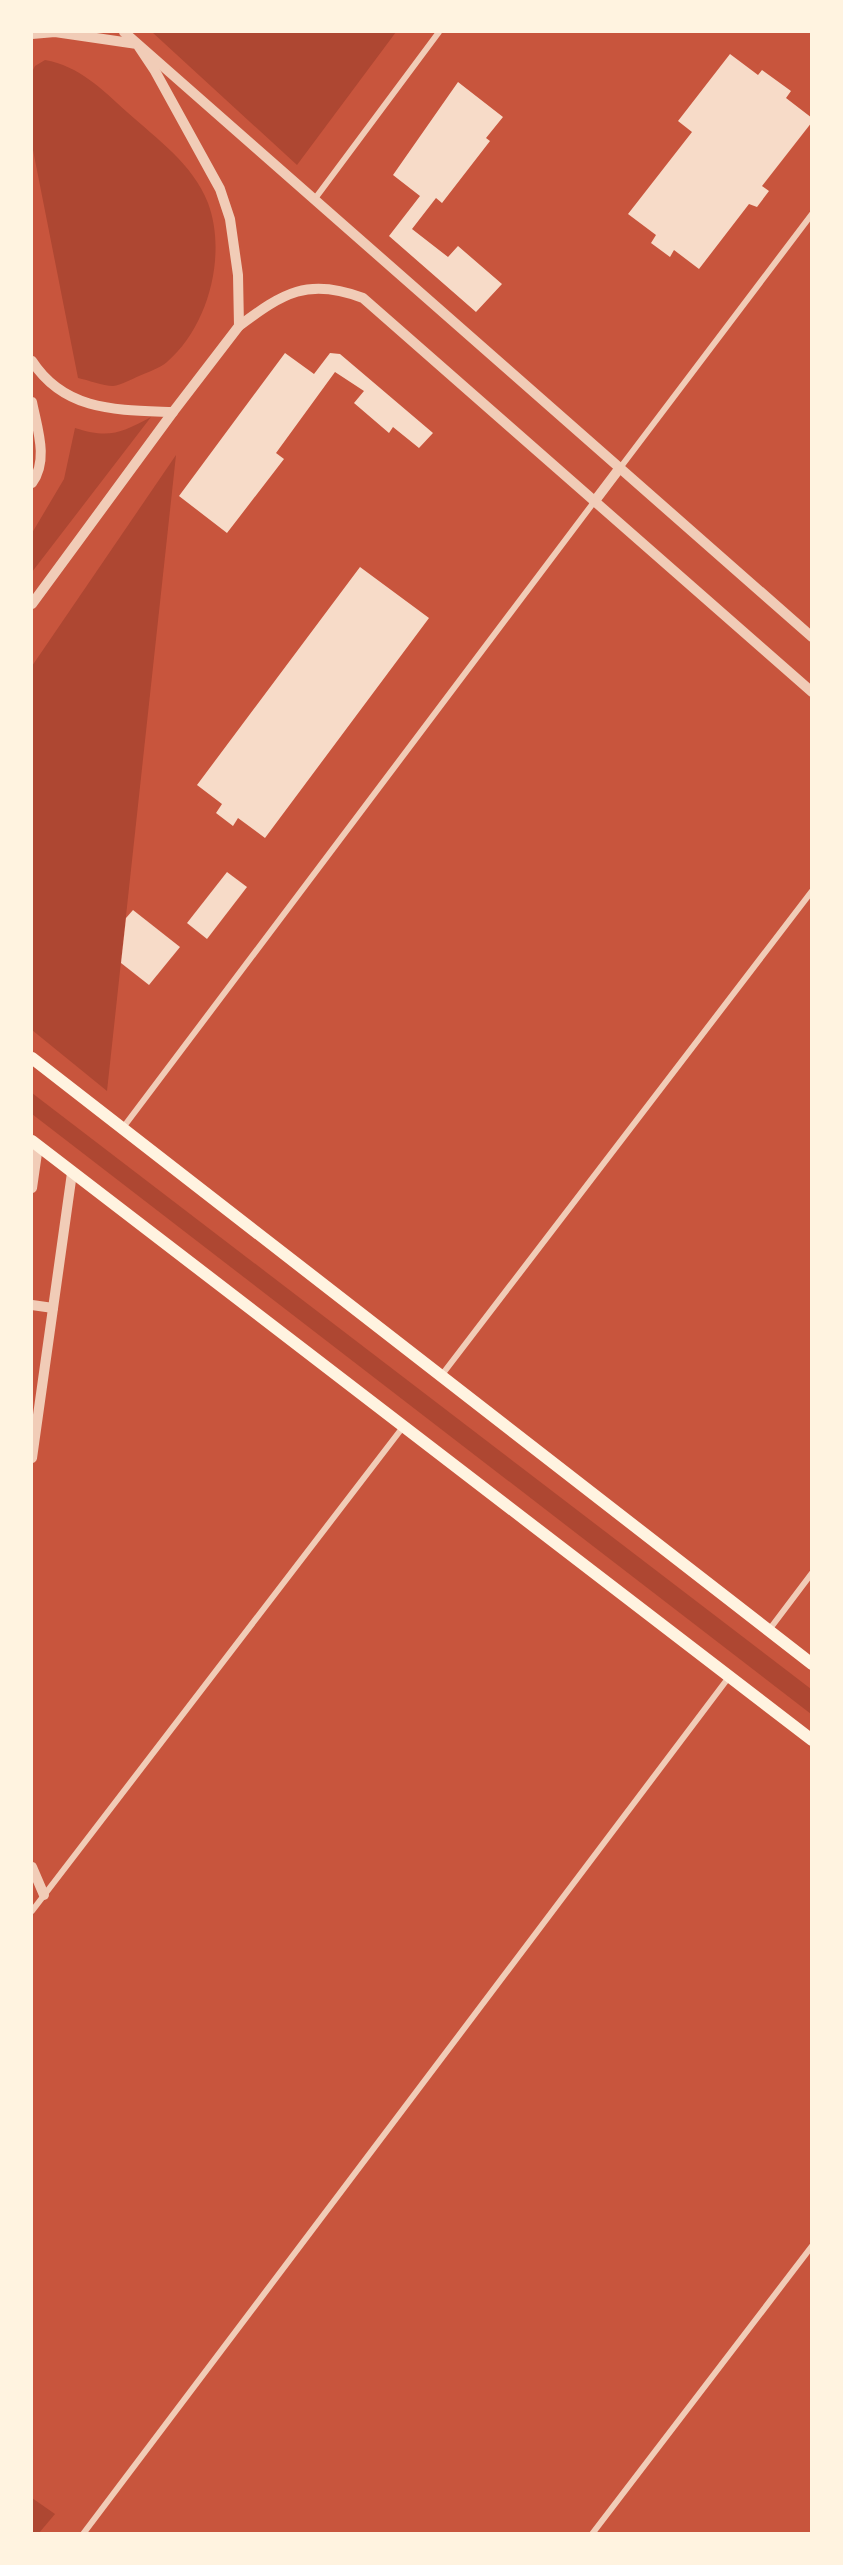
<svg xmlns="http://www.w3.org/2000/svg" width="843" height="2565" font-family="'Libre Baskerville',serif">
	<style>
		.green { fill: #ae4732 }
		.building { fill: #f7dbc8 }
		.lines { fill: none; stroke-linecap: round; stroke-linejoin: round }
		.minor { stroke: #f1ccb7; stroke-width: 6 }
		.tertiary { stroke: #f1ccb7; stroke-width: 10 }
		.secondary { stroke: #fff3e0; stroke-width: 12 }
	</style>
	<rect width="100%" height="100%" fill="#c8553d"/>
	<!-- green -->
	<g class="green">
		<polygon points="152,32 396,32 297,165"/>
		<path d="M 45,60 C 79,66 102,89 127,112 C 157,139 193,164 208,203 C 227,254 209,326 167,362 C 160,368 148,372 139,376 C 132,379 121,385 113,386 C 103,386 88,380 78,378 L 32,145 L 32,72 L 35,66 Z"/>
		<path d="M 151,417 L 32,572 L 32,533 L 64,479 L 75,428 C 109,439 121,433 151,417 Z"/>
		<polygon points="176,455 107,1091 32,1030 32,666"/>
		<polygon points="32,1093 811,1689 811,1714 32,1114"/>
		<polygon points="32,2498 55,2514 39,2533 32,2533"/>
	</g>
	<!-- building -->
	<g class="building">
		<polygon points="730,54 758,75 762,70 791,91 786,98 812,118 812,122 762,186 769,191 757,207 749,204 699,269 674,250 670,257 651,243 656,235 628,214 692,132 678,121"/>
		<polygon points="458,82 503,117 486,138 490,141 442,203 436,198 412,229 448,257 458,246 502,284 476,312 389,236 420,196 393,175"/>
		<polygon points="285,353 314,374 330,353 340,354 433,433 419,448 393,427 389,433 354,403 364,391 335,372 276,453 284,459 227,533 179,496"/>
		<polygon points="360,567 429,618 265,838 238,818 233,826 216,813 222,804 197,785"/>
		<polygon points="227,872 247,887 207,939 187,923"/>
		<polygon points="133,910 180,947 149,985 121,963 126,918"/>
	</g>
	<g class="lines">
		<!-- minor -->
		<g class="minor">
			<polyline points="314,200 439,32"/>
			<polyline points="620,468 812,214"/>
			<polyline points="122,1129 594,502"/>
			<polyline points="441,1376 812,891"/>
			<polyline points="769,1630 812,1573"/>
			<polyline points="32,1911 403,1427"/>
			<polyline points="83,2534 729,1677"/>
			<polyline points="592,2534 812,2246"/>
		</g>
		<!-- tertiary -->
		<g class="tertiary">
			<polyline points="124,32 812,637"/>
			<path d="M 32,34 L 55,32 L 137,44 L 155,71 L 220,189 L 230,219 L 238,275 L 239,326 L 173,412 C 118,410 65,412 32,361"/>
			<path d="M 239,326 C 283,293 308,277 363,298 L 812,692"/>
			<path d="M 32,402 C 37,428 49,460 32,483"/>
			<polyline points="594,502 619,469"/>
			<polyline points="32,604 173,412"/>
			<polyline points="32,1188 38,1146"/>
			<polyline points="32,1305 53,1308"/>
			<polyline points="32,1458 72,1173"/>
			<polyline points="32,1867 44,1895"/>
		</g>
		<!-- secondary -->
		<g class="secondary">
			<polyline points="32,1058 812,1664"/>
			<polyline points="32,1141 812,1740"/>
		</g>
	</g>
	<!-- border -->
	<rect width="843" height="2565" fill="none" stroke="#fff3e0" stroke-width="66"/>
</svg>
